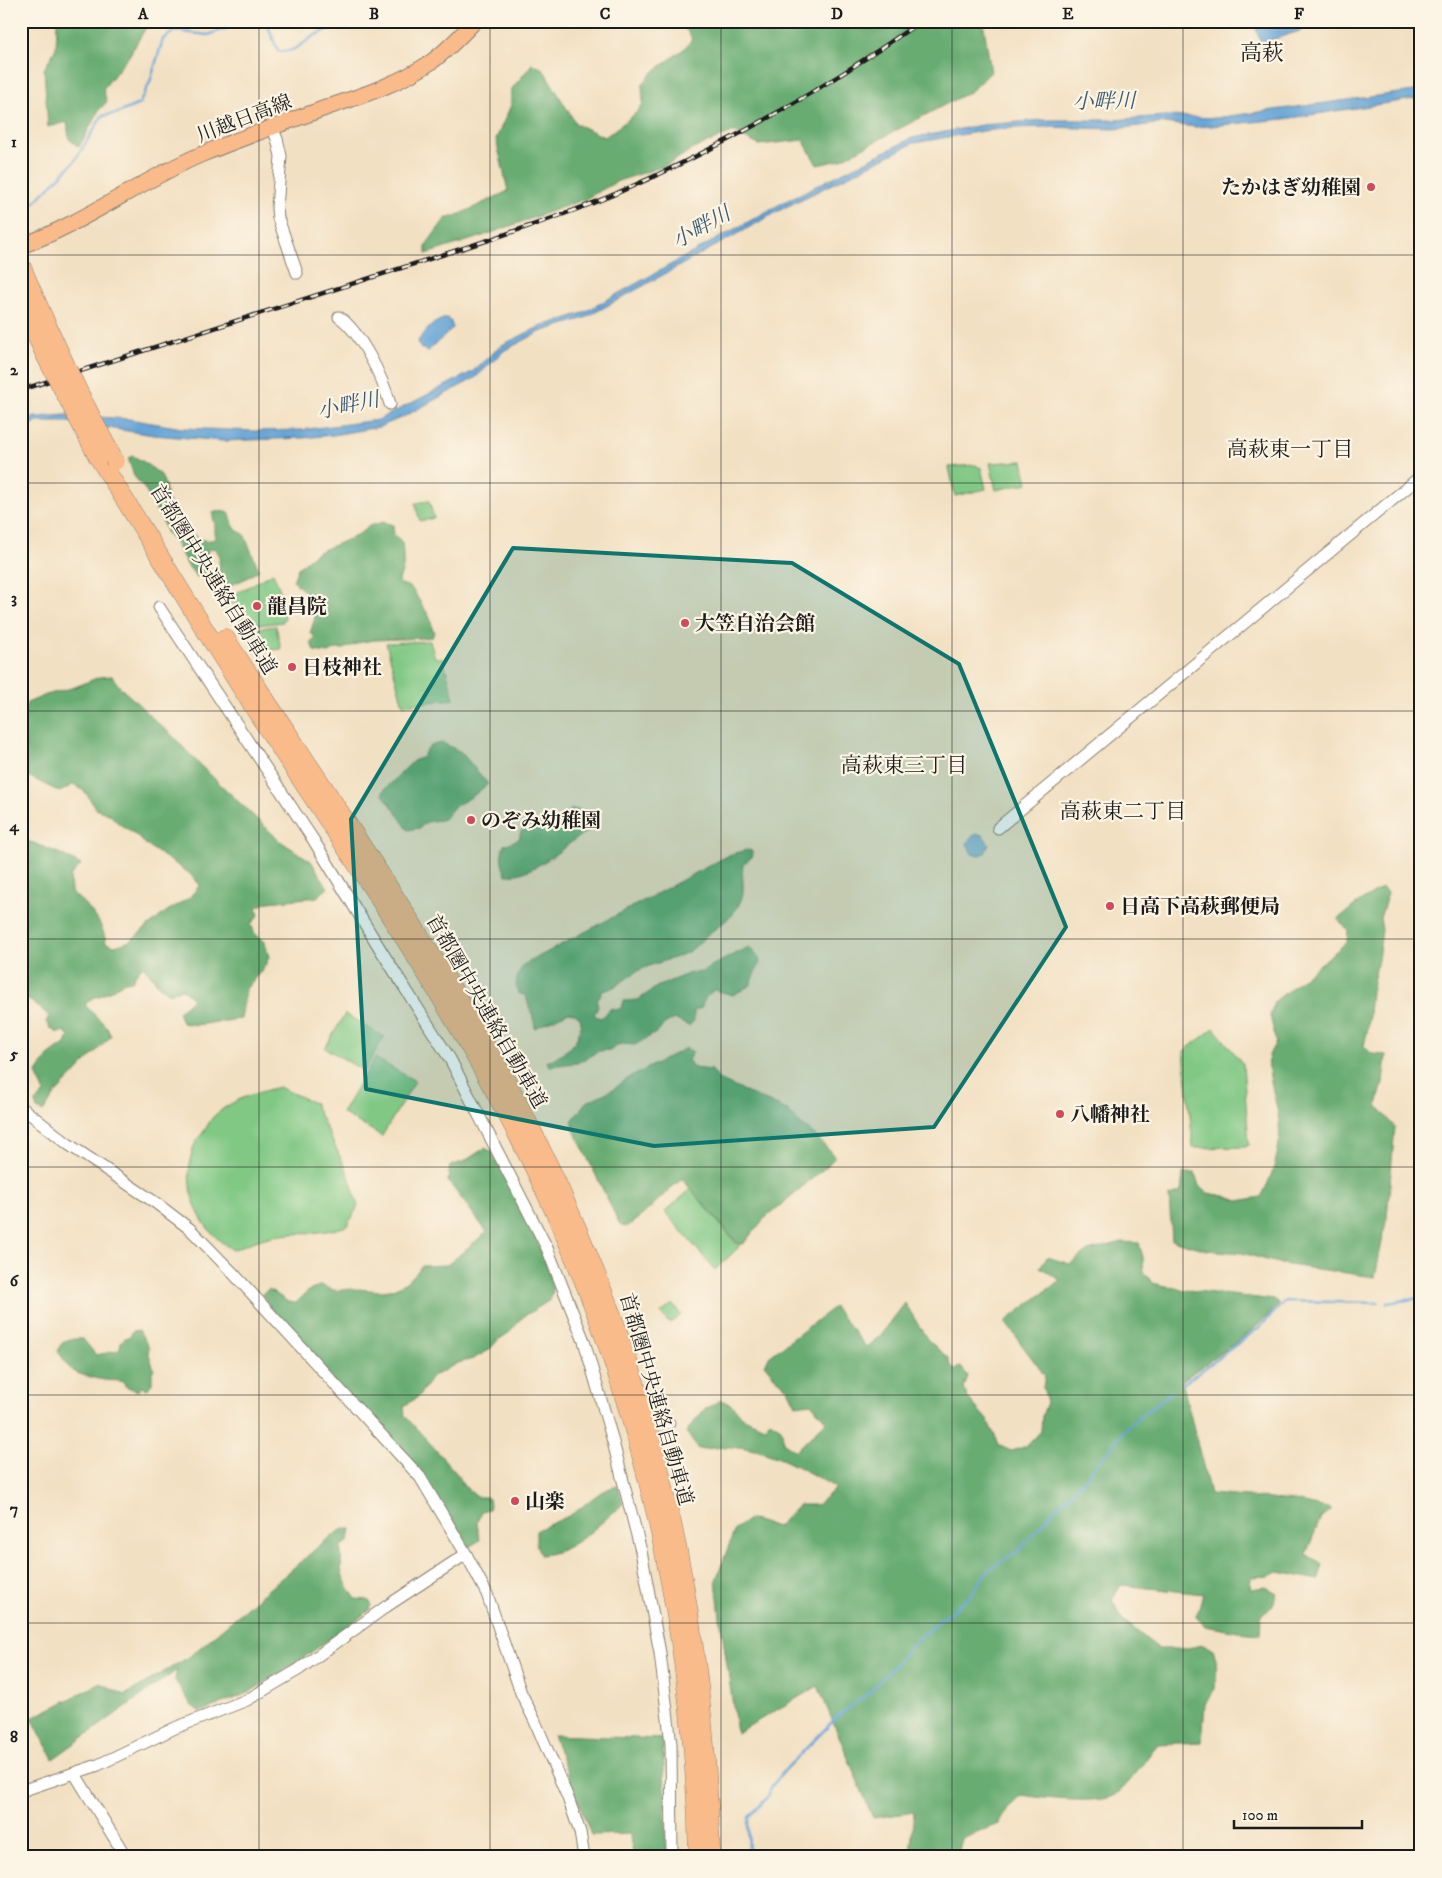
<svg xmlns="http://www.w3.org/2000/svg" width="1442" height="1878" font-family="'IM FELL DW Pica','Noto Serif JP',serif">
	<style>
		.green { fill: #80c884; stroke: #4e7250 }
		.forest { fill: #68ac72; stroke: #426447 }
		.water { fill: #63a3d6; stroke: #406079 }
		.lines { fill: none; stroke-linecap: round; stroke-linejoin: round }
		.stream { stroke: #63a3d6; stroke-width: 2.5 }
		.minor-casing { stroke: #877e6f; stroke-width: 13 }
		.major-casing { stroke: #877e6f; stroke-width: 17 }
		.highway-casing { stroke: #877e6f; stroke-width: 19 }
		.minor { stroke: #fff; stroke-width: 11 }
		.major { stroke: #fabb8b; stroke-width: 15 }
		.highway { stroke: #fabb8b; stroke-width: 18 }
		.rail-casing { stroke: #1c1c1c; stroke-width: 4.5 }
		.rail { stroke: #fcf5e5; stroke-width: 2.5; stroke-dasharray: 8; stroke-linecap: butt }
		.highway-bridge-casing { stroke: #877e6f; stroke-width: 19; stroke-linecap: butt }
		.highway-bridge { stroke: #fabb8b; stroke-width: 18 }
		.marked { fill: #0f766e; fill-opacity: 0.2; stroke: #0f766e; stroke-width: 4; stroke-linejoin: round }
		.grid { fill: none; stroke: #1c1c1c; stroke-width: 1; stroke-opacity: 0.55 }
		.poi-dot { fill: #d1495b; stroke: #fcf5e5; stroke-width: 2 }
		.labels { text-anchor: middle; stroke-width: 4.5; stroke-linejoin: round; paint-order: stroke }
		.street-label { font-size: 20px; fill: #1c1c1c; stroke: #fcf5e5 }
		.poi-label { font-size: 20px; font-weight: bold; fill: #1c1c1c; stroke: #fcf5e5; text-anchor: start }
		.water-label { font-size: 21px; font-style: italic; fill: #3c5970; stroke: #fcf5e5 }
		.neighbourhood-label { font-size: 21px; fill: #1c1c1c; stroke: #fcf5e5 }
		.quarter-label { font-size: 22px; fill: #1c1c1c; stroke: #fcf5e5 }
		.neatline { fill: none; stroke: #1c1c1c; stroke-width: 2 }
		.grid-label { font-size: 16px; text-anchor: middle; font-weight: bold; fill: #1c1c1c }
	</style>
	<rect width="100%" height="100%" fill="#fcf5e5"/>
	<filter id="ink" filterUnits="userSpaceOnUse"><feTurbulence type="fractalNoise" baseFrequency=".02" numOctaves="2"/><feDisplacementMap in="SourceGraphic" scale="10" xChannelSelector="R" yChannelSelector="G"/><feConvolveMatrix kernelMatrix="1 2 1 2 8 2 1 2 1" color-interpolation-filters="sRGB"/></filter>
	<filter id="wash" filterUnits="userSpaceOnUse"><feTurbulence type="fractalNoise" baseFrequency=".0096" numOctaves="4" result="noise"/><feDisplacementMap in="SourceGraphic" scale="20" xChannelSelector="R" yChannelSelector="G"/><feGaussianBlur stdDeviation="1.12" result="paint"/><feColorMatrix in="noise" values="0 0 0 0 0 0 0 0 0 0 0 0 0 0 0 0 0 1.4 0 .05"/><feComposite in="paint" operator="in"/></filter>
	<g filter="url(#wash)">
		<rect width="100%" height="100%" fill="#f2e0c2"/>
		<!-- green -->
		<g class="green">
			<polygon points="1023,461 1028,483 996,490 990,463"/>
			<polygon points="975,465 981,468 986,489 955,496 949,467"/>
			<polygon points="429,501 434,518 420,521 415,503"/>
			<polygon points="273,573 282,595 285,619 283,619 283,622 242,627 239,609 235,603 227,605 225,596 239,592"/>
			<polygon points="276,626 281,649 256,652 245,630"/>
			<polygon points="430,641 435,658 443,658 454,699 403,705 386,643"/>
			<polygon points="345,1014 384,1037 364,1071 325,1048"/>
			<polygon points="1214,1028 1243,1064 1249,1145 1245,1147 1193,1148 1184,1051"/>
			<polygon points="375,1058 415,1081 382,1136 342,1113"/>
			<path d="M 279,1087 L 314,1103 L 348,1173 L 358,1206 L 347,1226 C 321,1235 299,1232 273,1236 C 259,1239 246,1244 233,1250 C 198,1230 180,1186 194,1146 C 196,1141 201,1135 205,1130 C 207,1126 210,1121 213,1117 C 232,1099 255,1093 279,1087 Z"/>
			<polygon points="691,1189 739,1247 715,1270 665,1212"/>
			<polygon points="673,1304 681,1315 673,1322 668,1322 661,1313"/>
		</g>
		<!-- forest -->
		<g class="forest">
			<polygon points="57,21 147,21 148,24 129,56 103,89 107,102 99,110 79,147 69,139 67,122 48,127 44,69 56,48"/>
			<polygon points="681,21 983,21 991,72 971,91 840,160 817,165 803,140 759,145 733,132 693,149 665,166 618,181 585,199 480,237 426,254 426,245 445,219 460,214 508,191 496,139 511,105 511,90 532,64 543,69 576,124 605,137 634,115 643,104 642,85 653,72 685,48 692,39"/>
			<path d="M 133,456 L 144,462 L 161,475 L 165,485 L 167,499 L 177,524 C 194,530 196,545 215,539 L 215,525 L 212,513 L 220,511 L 230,513 C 232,523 233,530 244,534 L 259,570 L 245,579 L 226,587 L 220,584 L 219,554 L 215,548 L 207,550 L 208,558 L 204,579 L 196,576 L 188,566 L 177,546 L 166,532 L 162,520 L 144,488 L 134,476 L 128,458 Z"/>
			<path d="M 383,522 L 393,525 L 394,535 C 397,538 401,539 402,544 C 403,547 404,569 402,572 C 401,576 399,577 399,583 C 404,585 409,586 413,590 C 416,593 416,597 419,600 C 425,611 432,616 432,629 L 435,631 L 432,637 L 425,638 L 375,640 L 362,642 L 343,649 L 336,649 L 329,653 L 314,651 L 311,643 L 315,637 L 310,633 L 315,618 L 313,610 L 316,605 C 308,592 303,591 293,581 L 298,568 L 316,553 L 358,535 L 369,526 Z"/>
			<path d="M 112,676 C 118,686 125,692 134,700 C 146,711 156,723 170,733 L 200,765 L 280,841 L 311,861 L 328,888 L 317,897 L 269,902 L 256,907 L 259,915 L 251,924 L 254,932 L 265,943 L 269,957 L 265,966 L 246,989 L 241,1019 L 196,1025 L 182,1023 L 178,1012 L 193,999 L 182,989 L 169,994 C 159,989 152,975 143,966 L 136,974 L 132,981 C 120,982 116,988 106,993 C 96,999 95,994 85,1005 L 107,1027 L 111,1036 L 55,1094 L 43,1112 L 37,1109 L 35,1102 L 44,1093 L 43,1088 L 36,1074 L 48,1056 L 66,1043 L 69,1037 L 65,1031 L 58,1033 L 51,1029 L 46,1022 L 49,1016 C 41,1007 30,1002 21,994 L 21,845 L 31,842 L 61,854 L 81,865 L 70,876 L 71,892 C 88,906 103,921 106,943 L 115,946 L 130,941 L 167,911 L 189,898 L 200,885 L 189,873 L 148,846 L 131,831 L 119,824 L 109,814 L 96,809 L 86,793 L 74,784 L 60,792 L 24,774 L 23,755 L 26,742 C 19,729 22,717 27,703 L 46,695 L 75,687 L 99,677 Z"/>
			<path d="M 443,743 L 461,752 L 488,784 L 473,796 L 454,807 L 444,819 C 436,822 425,819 420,828 L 408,830 L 391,805 L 383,795 L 383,791 L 413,761 L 423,757 C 426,746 433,744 443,743 Z"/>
			<path d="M 572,809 L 580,810 L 588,830 C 567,844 533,877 506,875 C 501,864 500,857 504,845 L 519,839 L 521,831 C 540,826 557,822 572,809 Z"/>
			<path d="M 747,850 L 752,851 L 753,856 L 743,865 C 741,877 746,889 741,900 C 735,916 720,925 707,935 C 700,941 695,949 686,953 C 672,960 656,962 642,969 C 628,975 618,988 603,991 L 597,1000 L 598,1007 L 594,1015 L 600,1018 L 604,1016 L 611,1008 L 617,1010 L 622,1007 L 624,1001 L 638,1000 L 658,986 L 690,973 L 703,972 L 711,966 L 749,947 L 760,959 C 760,970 751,975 751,985 L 733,995 L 714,990 L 706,997 L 701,1008 L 694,1011 L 694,1021 L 689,1026 L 674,1019 L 664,1024 L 659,1031 L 635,1045 L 620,1044 L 611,1050 L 599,1051 L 577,1063 L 549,1066 L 547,1062 C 567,1051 579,1046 581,1020 L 576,1014 L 569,1012 L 535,1028 C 534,1016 528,1007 526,996 L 518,993 C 514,983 517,975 523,965 L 731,854 Z"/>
			<path d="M 1382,888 L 1388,893 L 1380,918 L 1382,930 L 1378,960 L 1371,991 L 1368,1027 L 1364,1046 L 1372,1054 L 1386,1055 L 1383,1083 L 1377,1105 L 1395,1127 L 1387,1217 L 1375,1277 L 1281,1264 L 1242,1253 L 1206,1250 L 1172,1240 L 1169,1196 L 1181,1192 L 1183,1173 L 1195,1173 L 1199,1186 L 1208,1193 L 1225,1196 L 1238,1201 L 1261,1197 C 1275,1171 1283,1143 1278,1114 C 1276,1100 1266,1070 1269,1056 C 1270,1052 1274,1046 1276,1042 L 1270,1016 L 1274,1002 L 1347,942 L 1348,931 L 1338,919 L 1355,905 Z"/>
			<path d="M 686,1048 L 693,1052 L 688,1060 L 694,1068 L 712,1070 L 719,1080 L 787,1110 L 799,1123 L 813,1133 L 835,1157 L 827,1166 L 764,1219 L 744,1243 L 739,1245 L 682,1179 C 663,1193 645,1217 625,1227 L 619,1223 L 575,1132 L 572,1121 L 585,1103 L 615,1088 L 627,1079 Z"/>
			<path d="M 485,1148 L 492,1152 L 534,1234 L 546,1263 L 553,1290 L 550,1300 L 523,1317 L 510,1332 L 498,1340 L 489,1350 L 473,1359 L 458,1363 L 433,1376 L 418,1397 L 404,1406 L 405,1416 L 436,1450 L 457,1474 L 463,1485 L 477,1497 L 486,1497 L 489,1499 L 490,1505 L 489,1509 L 482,1511 L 477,1523 L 480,1540 L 466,1549 L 443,1511 L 270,1308 L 262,1294 L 269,1289 L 288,1302 L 296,1303 L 308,1291 L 321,1285 C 338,1294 338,1289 355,1289 C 364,1289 374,1291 383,1291 C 398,1290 414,1278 421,1266 L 447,1265 L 487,1232 L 448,1181 L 450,1166 L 463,1162 Z"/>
			<path d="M 1122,1242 L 1139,1243 L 1143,1257 L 1144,1273 L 1153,1283 L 1179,1289 L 1275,1300 L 1279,1304 C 1252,1336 1215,1355 1182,1381 L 1210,1494 L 1295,1501 L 1332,1509 L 1321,1517 L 1306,1554 L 1323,1565 L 1318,1580 L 1278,1572 L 1269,1576 L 1251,1577 L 1250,1589 L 1266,1587 L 1277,1593 L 1273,1605 L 1261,1616 L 1260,1634 L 1238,1632 L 1205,1626 L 1196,1617 L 1203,1594 L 1121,1585 L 1112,1600 L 1123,1620 L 1159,1649 L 1182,1649 L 1203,1645 L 1213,1649 L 1217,1662 L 1215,1689 L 1205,1703 L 1202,1742 L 1158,1744 C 1144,1760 1132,1783 1115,1795 C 1098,1805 1041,1798 1022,1795 L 1008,1808 L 999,1824 L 962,1839 L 957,1857 L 910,1857 L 914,1812 L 873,1818 L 818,1686 L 737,1733 L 720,1617 L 716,1580 L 735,1529 L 749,1519 L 777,1527 L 799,1505 L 817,1505 L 836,1488 C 805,1470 773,1451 738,1447 C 725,1446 711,1449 698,1449 L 686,1432 L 704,1410 L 721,1400 L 732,1405 L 742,1417 L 764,1427 L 770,1421 L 781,1428 L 784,1443 L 796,1451 L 826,1421 L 811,1403 L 796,1405 L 788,1389 L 774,1376 L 765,1365 L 769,1357 L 834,1307 L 866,1347 L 880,1336 L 905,1303 L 927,1339 L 948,1358 L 950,1365 L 955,1369 L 961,1367 L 968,1376 L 964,1388 L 968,1398 L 987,1420 L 1000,1446 L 1011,1451 L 1027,1446 L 1041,1431 L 1042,1416 L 1047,1402 L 1043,1387 L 1045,1376 L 1005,1322 L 1060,1280 L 1040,1267 L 1047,1257 L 1070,1264 L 1088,1251 Z"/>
			<path d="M 139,1330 L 149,1348 L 148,1352 L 154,1369 L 152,1372 L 152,1385 L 147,1389 L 141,1387 L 138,1391 L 125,1386 L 124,1382 C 118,1380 111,1381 105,1380 C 101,1380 77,1374 75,1372 C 67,1368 64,1358 58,1352 C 59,1340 72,1338 83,1339 L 96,1355 L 117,1351 L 120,1349 C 120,1341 122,1339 130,1336 L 133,1331 Z"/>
			<path d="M 618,1486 L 623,1504 C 600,1523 572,1554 540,1555 L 536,1543 L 536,1531 C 550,1523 566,1519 578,1510 C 591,1500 601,1489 618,1486 Z"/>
			<path d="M 343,1529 L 351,1529 L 349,1541 L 340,1547 C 342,1555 341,1561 341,1568 C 342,1579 350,1590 356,1599 L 368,1600 L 372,1604 L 370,1610 L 299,1661 L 248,1693 L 200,1712 L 192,1706 L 175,1680 L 177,1670 L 53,1759 L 32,1718 L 101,1683 L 125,1695 L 189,1657 L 325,1541 Z"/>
			<polygon points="553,1735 663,1739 667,1857 633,1857 631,1834 591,1835"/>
		</g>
		<!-- water -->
		<g class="water">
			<polygon points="1265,21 1299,21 1303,30 1261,43 1256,29"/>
			<polygon points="1421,90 1421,98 1284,119 1211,126 1196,127 1164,123 1115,129 1044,127 1012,128 983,131 914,143 786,207 585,318 540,332 505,350 475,378 403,417 379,427 333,435 303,438 223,441 154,435 68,422 40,422 21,426 21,418 67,415 129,419 182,428 254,431 301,430 378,420 472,372 502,345 539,327 583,313 784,202 912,138 982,125 1043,120 1114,120 1165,116 1215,118"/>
			<path d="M 448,318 L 451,322 L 453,328 L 428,351 L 420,348 L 418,341 C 426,330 434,320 448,318 Z"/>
			<polygon points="976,834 983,835 989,844 985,853 979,856 972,854 967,844 970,838"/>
		</g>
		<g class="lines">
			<!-- stream -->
			<g class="stream">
				<path d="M 266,21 L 278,51 C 294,54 302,43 314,36 C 328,28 345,24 361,21"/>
				<polyline points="21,223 30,207 74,162 102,116 118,113 139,104 150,82 163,39 175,31 208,35 227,28 240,21"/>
				<polyline points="1387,1303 1421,1298"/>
				<polyline points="1183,1384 1260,1327 1285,1301 1378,1303"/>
				<polyline points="749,1857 748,1823 749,1817 768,1797 771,1787 787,1768 839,1715 868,1694 921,1636 970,1596 983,1577 992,1567 1020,1550 1053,1511 1086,1478 1129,1425 1171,1393"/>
			</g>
		</g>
	</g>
	<g filter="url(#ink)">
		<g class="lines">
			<defs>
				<g id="minor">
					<polyline points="272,127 277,139 281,156 277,208 278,218 297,273"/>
					<path d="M 339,317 C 361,332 383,379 390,404"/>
					<polyline points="159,607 314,841 382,952 450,1059 547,1248 584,1341 612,1438 641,1551 660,1653 671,1744 672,1857"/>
					<polyline points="998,828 1421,476"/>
					<polyline points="21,1107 68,1144 156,1203 190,1229 232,1272 420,1477 466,1554 487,1594 521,1693 534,1719 568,1798 580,1832 584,1857"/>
					<polyline points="656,1426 669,1423"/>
					<polyline points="75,1774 126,1857"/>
					<polyline points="21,1791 98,1765 175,1728 247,1700 298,1670 387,1606 466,1554"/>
				</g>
				<path id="major" d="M 21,246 C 84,223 138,182 200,155 C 244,137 289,121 334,105 C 367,94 402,82 431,62 C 447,51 461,35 475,21"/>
				<g id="highway">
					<path d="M 98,457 C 155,547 209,639 267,728 C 361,871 458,1012 533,1166 C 637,1379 694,1621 698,1857"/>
					<path d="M 225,638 C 297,749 372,857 441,970 C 465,1010 490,1050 512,1091 C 545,1154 575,1220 601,1286 C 672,1467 706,1663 711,1857"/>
				</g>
			</defs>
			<!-- minor casing -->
			<use href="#minor" class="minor-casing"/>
			<!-- major casing -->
			<use href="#major" class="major-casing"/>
			<!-- highway casing -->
			<use href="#highway" class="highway-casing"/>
			<!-- minor -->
			<use href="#minor" class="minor"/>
			<!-- major -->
			<use href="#major" class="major"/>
			<!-- highway -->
			<use href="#highway" class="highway"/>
			<defs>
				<path id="rail" d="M 21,390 L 495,238 C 535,224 576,211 615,194 C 723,147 825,89 921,21"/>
			</defs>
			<!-- rail casing -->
			<use href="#rail" class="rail-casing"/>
			<!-- rail -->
			<use href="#rail" class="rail"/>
			<defs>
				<g id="highway-bridge">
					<path d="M 21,265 C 49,332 80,398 115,461"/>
					<polyline points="21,302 45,355 98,457"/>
				</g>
			</defs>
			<!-- highway-bridge casing -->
			<use href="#highway-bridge" class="highway-bridge-casing"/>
			<!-- highway-bridge -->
			<use href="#highway-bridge" class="highway-bridge"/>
		</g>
	</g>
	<!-- marked area -->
	<path class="marked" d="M 513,548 L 792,563 L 959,664 L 1066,927 L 934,1127 L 654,1146 L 366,1089 L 351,819 Z"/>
	<!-- grid -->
	<path class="grid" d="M 259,21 L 259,1857M 490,21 L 490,1857M 721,21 L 721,1857M 952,21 L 952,1857M 1183,21 L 1183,1857M 21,255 L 1421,255M 21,483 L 1421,483M 21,711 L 1421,711M 21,939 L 1421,939M 21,1167 L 1421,1167M 21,1395 L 1421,1395M 21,1623 L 1421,1623"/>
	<!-- markers -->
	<g class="poi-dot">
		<circle cx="1371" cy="187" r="5"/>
		<circle cx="257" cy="606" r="5"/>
		<circle cx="685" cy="623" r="5"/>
		<circle cx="292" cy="667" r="5"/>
		<circle cx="471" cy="820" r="5"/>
		<circle cx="1110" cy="906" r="5"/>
		<circle cx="1060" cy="1114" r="5"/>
		<circle cx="515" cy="1501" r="5"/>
	</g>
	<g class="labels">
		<!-- street labels -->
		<g class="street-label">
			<text transform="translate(244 118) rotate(-21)" y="7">川越日高線</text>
			<text transform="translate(214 579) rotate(58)" y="7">首都圏中央連絡自動車道</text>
			<text transform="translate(487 1011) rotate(60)" y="7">首都圏中央連絡自動車道</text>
			<text transform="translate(657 1399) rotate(74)" y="7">首都圏中央連絡自動車道</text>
		</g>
		<!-- poi labels -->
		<g class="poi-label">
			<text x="1361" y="194" text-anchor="end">たかはぎ幼稚園</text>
			<text x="267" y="613">龍昌院</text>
			<text x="695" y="630">大笠自治会館</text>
			<text x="302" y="674">日枝神社</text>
			<text x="481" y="827">のぞみ幼稚園</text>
			<text x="1120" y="913">日高下高萩郵便局</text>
			<text x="1070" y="1121">八幡神社</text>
			<text x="525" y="1508">山楽</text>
		</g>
		<!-- water labels -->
		<g class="water-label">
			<text transform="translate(1104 101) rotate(-1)" y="7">小畔川</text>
			<text transform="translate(701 227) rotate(-29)" y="7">小畔川</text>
			<text transform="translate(348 405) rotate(-12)" y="7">小畔川</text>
		</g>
		<!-- neighbourhood labels -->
		<g class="neighbourhood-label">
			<text x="1290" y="456">高萩東一丁目</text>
			<text x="904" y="772">高萩東三丁目</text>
			<text x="1123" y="818">高萩東二丁目</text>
		</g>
		<!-- quarter labels -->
		<g class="quarter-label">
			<text x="1262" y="60">高萩</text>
		</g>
	</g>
	<!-- margin -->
	<rect width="1442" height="1878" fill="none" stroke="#fcf5e5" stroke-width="55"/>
	<!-- scale -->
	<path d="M1234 1820v8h128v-8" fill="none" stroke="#1c1c1c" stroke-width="2.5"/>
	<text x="1242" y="1820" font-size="15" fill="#1c1c1c" stroke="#fcf5e5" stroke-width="4" paint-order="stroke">100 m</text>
	<rect x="28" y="28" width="1386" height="1822" class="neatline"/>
	<g class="grid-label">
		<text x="143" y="19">A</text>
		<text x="374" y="19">B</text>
		<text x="605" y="19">C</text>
		<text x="837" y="19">D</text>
		<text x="1068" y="19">E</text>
		<text x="1299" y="19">F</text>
		<text x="14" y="147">1</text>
		<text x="14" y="375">2</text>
		<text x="14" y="603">3</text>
		<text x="14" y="831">4</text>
		<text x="14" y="1059">5</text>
		<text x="14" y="1286">6</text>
		<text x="14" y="1514">7</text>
		<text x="14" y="1742">8</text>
	</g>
</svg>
